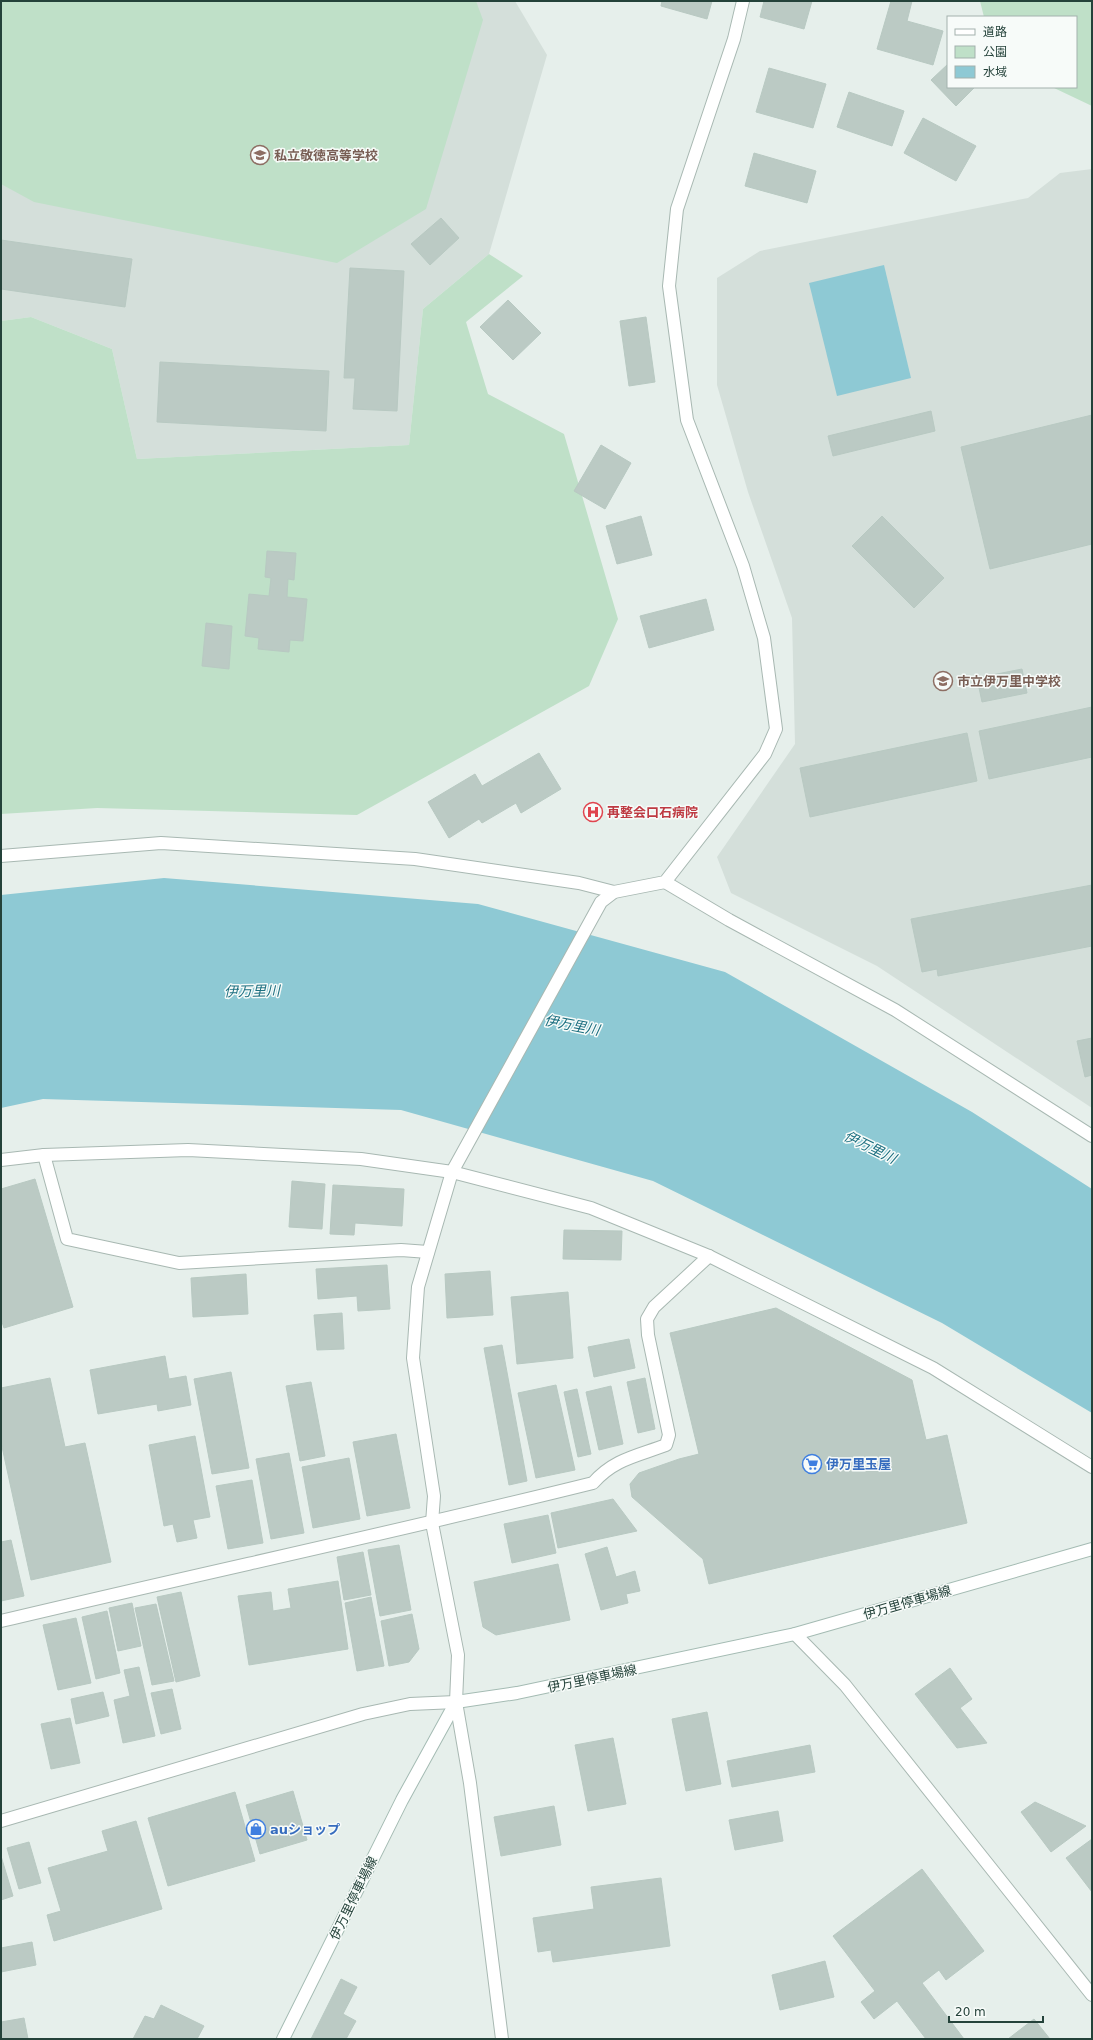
<svg xmlns="http://www.w3.org/2000/svg" width="1093" height="2040" font-family="'DejaVu Sans','Noto Sans JP',sans-serif">
	<style>
		.built { fill: #d4dfda }
		.green { fill: #bfe0c8 }
		.water { fill: #8ec9d4 }
		.building { fill: #bbcac4; stroke: #b8c9c2 }
		.lines { fill: none; stroke-linecap: round; stroke-linejoin: round }
		.minor-casing { stroke: #a8b8b2; stroke-width: 14 }
		.tertiary-casing { stroke: #a8b8b2; stroke-width: 14 }
		.secondary-casing { stroke: #a4bbb3; stroke-width: 14 }
		.minor { stroke: #fff; stroke-width: 12 }
		.tertiary { stroke: #fff; stroke-width: 12 }
		.secondary { stroke: #fff; stroke-width: 12 }
		.labels { text-anchor: middle; stroke-width: 3; stroke-linejoin: round; paint-order: stroke }
		.education-label { font-size: 13px; font-weight: bold; fill: #785e54; stroke: #f7fbf9; text-anchor: start }
		.health-label { font-size: 13px; font-weight: bold; fill: #be3a42; stroke: #f7fbf9; text-anchor: start }
		.shop-label { font-size: 13px; font-weight: bold; fill: #366cbe; stroke: #f7fbf9; text-anchor: start }
		.street-label { font-size: 13px; fill: #24423a; stroke: #f7fbf9 }
		.water-label { font-size: 14px; font-style: italic; fill: #1c6f80; stroke: #f7fbf9 }
	</style>
	<rect width="100%" height="100%" fill="#e6efeb"/>
	<!-- built -->
	<g class="built">
		<polygon points="1,1 515,1 547,55 489,254 423,309 409,445 137,459 112,349 31,317 1,321"/>
		<polygon points="1092,169 1092,1108 877,966 731,893 717,857 795,744 792,618 748,492 717,385 717,278 760,251 1028,198 1060,173"/>
	</g>
	<!-- green -->
	<g class="green">
		<polygon points="1,1 476,1 483,20 426,209 337,263 34,202 1,184"/>
		<polygon points="980,1 1092,1 1092,106 1052,87 1076,87 1076,17 984,17"/>
		<polygon points="489,254 523,276 466,322 488,394 564,434 618,619 589,686 357,815 97,808 1,814 1,321 31,317 112,349 137,459 409,445 423,309"/>
	</g>
	<!-- water -->
	<g class="water">
		<polygon points="884,265 911,378 837,396 809,283"/>
		<polygon points="164,878 478,904 725,972 972,1112 1092,1189 1092,1413 942,1323 653,1181 401,1110 43,1099 1,1108 1,895"/>
	</g>
	<!-- building -->
	<g class="building">
		<polygon points="662,1 712,1 707,19 661,6"/>
		<polygon points="764,1 812,1 804,29 760,17"/>
		<polygon points="891,1 912,1 907,21 943,31 933,65 877,49"/>
		<polygon points="948,64 948,87 975,87 956,106 931,80"/>
		<polygon points="769,68 826,84 813,128 756,112"/>
		<polygon points="849,92 904,111 892,146 837,127"/>
		<polygon points="923,118 976,146 956,181 904,153"/>
		<polygon points="754,153 816,171 807,203 745,186"/>
		<polygon points="441,218 459,238 430,265 411,244"/>
		<polygon points="1,240 132,259 125,307 1,289"/>
		<polygon points="350,268 404,271 397,411 353,409 355,378 344,378"/>
		<polygon points="508,300 541,333 513,360 480,327"/>
		<polygon points="646,317 655,382 629,386 620,321"/>
		<polygon points="160,362 329,371 326,431 157,422"/>
		<polygon points="931,411 935,431 833,456 828,436"/>
		<polygon points="1092,415 1092,544 990,569 961,447"/>
		<polygon points="601,445 631,463 605,509 574,491"/>
		<polygon points="641,516 652,555 617,564 606,526"/>
		<polygon points="882,516 944,578 914,608 852,546"/>
		<polygon points="267,551 296,553 294,580 288,579 287,597 307,599 303,641 290,640 289,652 258,649 259,638 245,636 249,594 269,596 271,578 265,577"/>
		<polygon points="706,599 714,630 649,648 640,616"/>
		<polygon points="206,623 232,626 229,669 202,666"/>
		<polygon points="1022,669 1027,693 982,702 977,678"/>
		<polygon points="1092,707 1092,757 989,779 979,731"/>
		<polygon points="967,733 977,781 810,817 800,768"/>
		<polygon points="539,753 561,789 521,813 516,803 482,823 479,819 449,838 428,802 475,774 482,786"/>
		<polygon points="1092,885 1092,946 938,976 937,969 922,972 911,919"/>
		<polygon points="1092,1038 1092,1075 1085,1077 1077,1041"/>
		<polygon points="35,1179 73,1307 4,1328 1,1319 1,1189"/>
		<polygon points="292,1181 325,1184 322,1229 289,1227"/>
		<polygon points="333,1185 404,1189 402,1226 355,1223 354,1235 330,1234"/>
		<polygon points="564,1230 622,1231 621,1260 563,1259"/>
		<polygon points="387,1265 390,1309 358,1311 357,1296 318,1299 316,1269"/>
		<polygon points="490,1271 493,1315 447,1318 445,1274"/>
		<polygon points="246,1274 248,1314 193,1317 191,1278"/>
		<polygon points="568,1292 573,1358 517,1364 511,1297"/>
		<polygon points="776,1308 912,1380 926,1440 947,1435 967,1523 709,1584 703,1559 632,1497 630,1484 639,1473 679,1459 699,1454 670,1333"/>
		<polygon points="342,1313 344,1349 317,1350 314,1315"/>
		<polygon points="629,1339 635,1368 594,1377 588,1347"/>
		<polygon points="502,1345 527,1481 509,1485 484,1348"/>
		<polygon points="165,1356 169,1379 186,1376 191,1405 158,1411 157,1404 98,1414 90,1370"/>
		<polygon points="231,1372 249,1468 212,1474 194,1379"/>
		<polygon points="50,1378 65,1447 85,1443 111,1562 31,1580 1,1442 1,1388"/>
		<polygon points="645,1378 655,1429 638,1433 627,1382"/>
		<polygon points="311,1382 325,1456 300,1461 286,1386"/>
		<polygon points="556,1385 575,1470 536,1478 518,1393"/>
		<polygon points="611,1386 623,1444 599,1450 586,1392"/>
		<polygon points="577,1389 591,1454 578,1457 564,1392"/>
		<polygon points="396,1434 410,1508 367,1516 353,1442"/>
		<polygon points="195,1436 210,1517 193,1520 197,1538 177,1542 173,1524 164,1526 149,1445"/>
		<polygon points="289,1453 304,1533 271,1539 256,1459"/>
		<polygon points="349,1458 360,1519 313,1528 302,1467"/>
		<polygon points="252,1480 263,1543 228,1549 216,1486"/>
		<polygon points="613,1499 637,1531 558,1548 551,1513"/>
		<polygon points="548,1515 556,1553 512,1563 504,1524"/>
		<polygon points="11,1540 24,1596 1,1601 1,1542"/>
		<polygon points="399,1545 411,1610 380,1616 368,1550"/>
		<polygon points="607,1547 616,1577 635,1571 640,1591 626,1594 628,1603 601,1610 585,1554"/>
		<polygon points="363,1552 371,1595 344,1600 337,1557"/>
		<polygon points="558,1564 570,1620 496,1635 483,1627 474,1582"/>
		<polygon points="338,1581 348,1649 249,1665 238,1596 271,1592 273,1611 291,1608 288,1589"/>
		<polygon points="181,1592 200,1676 176,1682 157,1597"/>
		<polygon points="371,1597 384,1666 357,1671 345,1603"/>
		<polygon points="132,1603 141,1646 118,1651 109,1608"/>
		<polygon points="156,1604 174,1681 152,1685 135,1608"/>
		<polygon points="107,1611 120,1673 96,1679 82,1617"/>
		<polygon points="412,1614 419,1649 409,1662 389,1666 381,1621"/>
		<polygon points="76,1618 91,1683 58,1690 43,1625"/>
		<polygon points="139,1667 155,1736 123,1743 114,1700 130,1696 124,1670"/>
		<polygon points="950,1668 972,1699 960,1708 987,1743 957,1748 915,1694"/>
		<polygon points="172,1689 181,1729 161,1734 151,1693"/>
		<polygon points="103,1692 109,1716 76,1724 71,1699"/>
		<polygon points="707,1712 721,1784 686,1791 672,1719"/>
		<polygon points="70,1718 80,1763 51,1769 41,1724"/>
		<polygon points="613,1738 626,1804 588,1811 575,1745"/>
		<polygon points="810,1745 815,1772 732,1787 727,1761"/>
		<polygon points="293,1791 307,1840 260,1854 246,1805"/>
		<polygon points="235,1792 255,1861 168,1886 148,1818"/>
		<polygon points="1035,1802 1086,1826 1051,1852 1021,1812"/>
		<polygon points="554,1806 561,1845 501,1856 494,1817"/>
		<polygon points="778,1811 783,1841 735,1850 729,1820"/>
		<polygon points="136,1821 162,1909 54,1941 47,1915 61,1911 48,1868 108,1851 102,1831"/>
		<polygon points="1092,1839 1092,1892 1066,1858"/>
		<polygon points="29,1842 41,1883 19,1889 7,1848"/>
		<polygon points="1,1856 13,1896 1,1900"/>
		<polygon points="922,1869 984,1951 946,1980 939,1970 922,1983 964,2039 926,2039 897,2001 874,2019 861,2002 875,1991 833,1936"/>
		<polygon points="661,1878 670,1946 553,1962 551,1950 538,1952 533,1918 594,1909 591,1887"/>
		<polygon points="32,1942 36,1965 1,1972 1,1948"/>
		<polygon points="825,1961 834,1997 780,2010 772,1975"/>
		<polygon points="341,1979 357,1987 343,2014 356,2021 346,2039 311,2039"/>
		<polygon points="161,2005 204,2026 197,2039 133,2039 145,2016 154,2019"/>
		<polygon points="24,2018 28,2039 1,2039 1,2022"/>
		<polygon points="1034,2019 1050,2039 1008,2039"/>
	</g>
	<g class="lines">
		<defs>
			<g id="minor">
				<polyline points="1,856 161,843 415,859 579,883 614,892"/>
				<polyline points="665,882 729,920 895,1010 1092,1136"/>
				<polyline points="44,1155 67,1239 179,1263 401,1250 428,1252"/>
				<polyline points="1,1160 44,1155 188,1150 361,1159 452,1172 591,1208 709,1256 933,1368 1092,1467"/>
				<path d="M 1,1621 C 198,1574 396,1532 593,1483 C 614,1459 637,1456 666,1445 L 669,1435 L 648,1335 L 647,1319 L 654,1307 L 709,1256"/>
				<polyline points="502,2039 470,1783 456,1702 458,1655 432,1523 434,1496 413,1358 418,1287 452,1172 601,902 614,892 665,882 765,754 776,729 764,638 743,566 687,420 669,286 677,209 734,39 743,1"/>
			</g>
			<g id="tertiary">
				<polyline points="795,1634 845,1685 1092,1995"/>
				<polyline points="1,1821 363,1714 410,1704 456,1702"/>
			</g>
			<polyline id="secondary" points="283,2039 402,1800 456,1702 517,1693 795,1634 1092,1549"/>
		</defs>
		<!-- minor casing -->
		<use href="#minor" class="minor-casing"/>
		<!-- tertiary casing -->
		<use href="#tertiary" class="tertiary-casing"/>
		<!-- secondary casing -->
		<use href="#secondary" class="secondary-casing"/>
		<!-- minor -->
		<use href="#minor" class="minor"/>
		<!-- tertiary -->
		<use href="#tertiary" class="tertiary"/>
		<!-- secondary -->
		<use href="#secondary" class="secondary"/>
	</g>
	<!-- icons -->
	<defs>
		<symbol id="school-ring" viewBox="-11 -11 22 22"><circle r="9.5" fill="#f7fbf9" stroke="#8d6e63" stroke-width="1.5"/><path d="M0-5L7-2L0 1L-7-2ZM-4 1L0 2.5L4 1V4Q0 6-4 4Z" fill="#8d6e63"/></symbol>
		<symbol id="hospital-ring" viewBox="-11 -11 22 22"><circle r="9.5" fill="#f7fbf9" stroke="#e0444e" stroke-width="1.5"/><path d="M-5-5h3v3.5h4V-5h3V5h-3V1.5h-4V5h-3Z" fill="#e0444e"/></symbol>
		<symbol id="supermarket-ring" viewBox="-11 -11 22 22"><circle r="9.5" fill="#f7fbf9" stroke="#3f7fe0" stroke-width="1.5"/><path d="M-6-5.5h2.5l.6 2H6L4.5 2H-2.5L-4.4-4H-6ZM-1.5 3.2a1.3 1.3 0 1 0 .1 0ZM3 3.2a1.3 1.3 0 1 0 .1 0Z" fill="#3f7fe0"/></symbol>
		<symbol id="shop-ring" viewBox="-11 -11 22 22"><circle r="9.5" fill="#f7fbf9" stroke="#3f7fe0" stroke-width="1.5"/><path d="M-5-2.5h2.3a2.7 3.5 0 0 1 5.4 0H5L5.5 6h-11ZM-1.5-2.5h3a1.5 2.3 0 0 0-3 0Z" fill="#3f7fe0"/></symbol>
	</defs>
	<g fill-rule="evenodd">
		<use href="#school-ring" x="249" y="144" width="22" height="22"/>
		<use href="#school-ring" x="932" y="670" width="22" height="22"/>
		<use href="#hospital-ring" x="582" y="801" width="22" height="22"/>
		<use href="#supermarket-ring" x="801" y="1453" width="22" height="22"/>
		<use href="#shop-ring" x="245" y="1818" width="22" height="22"/>
	</g>
	<g class="labels">
		<!-- education labels -->
		<g class="education-label">
			<text x="274" y="160">私立敬徳高等学校</text>
			<text x="957" y="686">市立伊万里中学校</text>
		</g>
		<!-- health labels -->
		<g class="health-label">
			<text x="607" y="817">再整会口石病院</text>
		</g>
		<!-- shop labels -->
		<g class="shop-label">
			<text x="826" y="1469">伊万里玉屋</text>
			<text x="270" y="1834">auショップ</text>
		</g>
		<!-- street labels -->
		<g class="street-label">
			<text transform="translate(907 1602) rotate(-16)" y="5">伊万里停車場線</text>
			<text transform="translate(592 1678) rotate(-12)" y="5">伊万里停車場線</text>
			<text transform="translate(353 1898) rotate(-64)" y="5">伊万里停車場線</text>
		</g>
		<!-- water labels -->
		<g class="water-label">
			<text transform="translate(252 991) rotate(-1)" y="5">伊万里川</text>
			<text transform="translate(572 1025) rotate(11)" y="5">伊万里川</text>
			<text transform="translate(870 1147) rotate(26)" y="5">伊万里川</text>
		</g>
	</g>
	<!-- border -->
	<rect width="1093" height="2040" fill="none" stroke="#24423a" stroke-width="4"/>
	<!-- legend -->
	<rect x="947" y="16" width="130" height="72" fill="#f7fbf9" stroke="#a3b1ad"/>
	<rect x="955" y="29" width="20" height="6" fill="#ffffff" stroke="#a3b1ad"/>
	<text x="983" y="36" font-size="12" fill="#24423a">道路</text>
	<rect x="955" y="46" width="20" height="12" fill="#bfe0c8" stroke="#a3b1ad"/>
	<text x="983" y="56" font-size="12" fill="#24423a">公園</text>
	<rect x="955" y="66" width="20" height="12" fill="#8ec9d4" stroke="#a3b1ad"/>
	<text x="983" y="76" font-size="12" fill="#24423a">水域</text>
	<!-- scale -->
	<path d="M949 2016v6h94v-6" fill="none" stroke="#24423a" stroke-width="2"/>
	<text x="955" y="2016" font-size="12" fill="#24423a" stroke="#f7fbf9" stroke-width="3" paint-order="stroke">20 m</text>
</svg>
